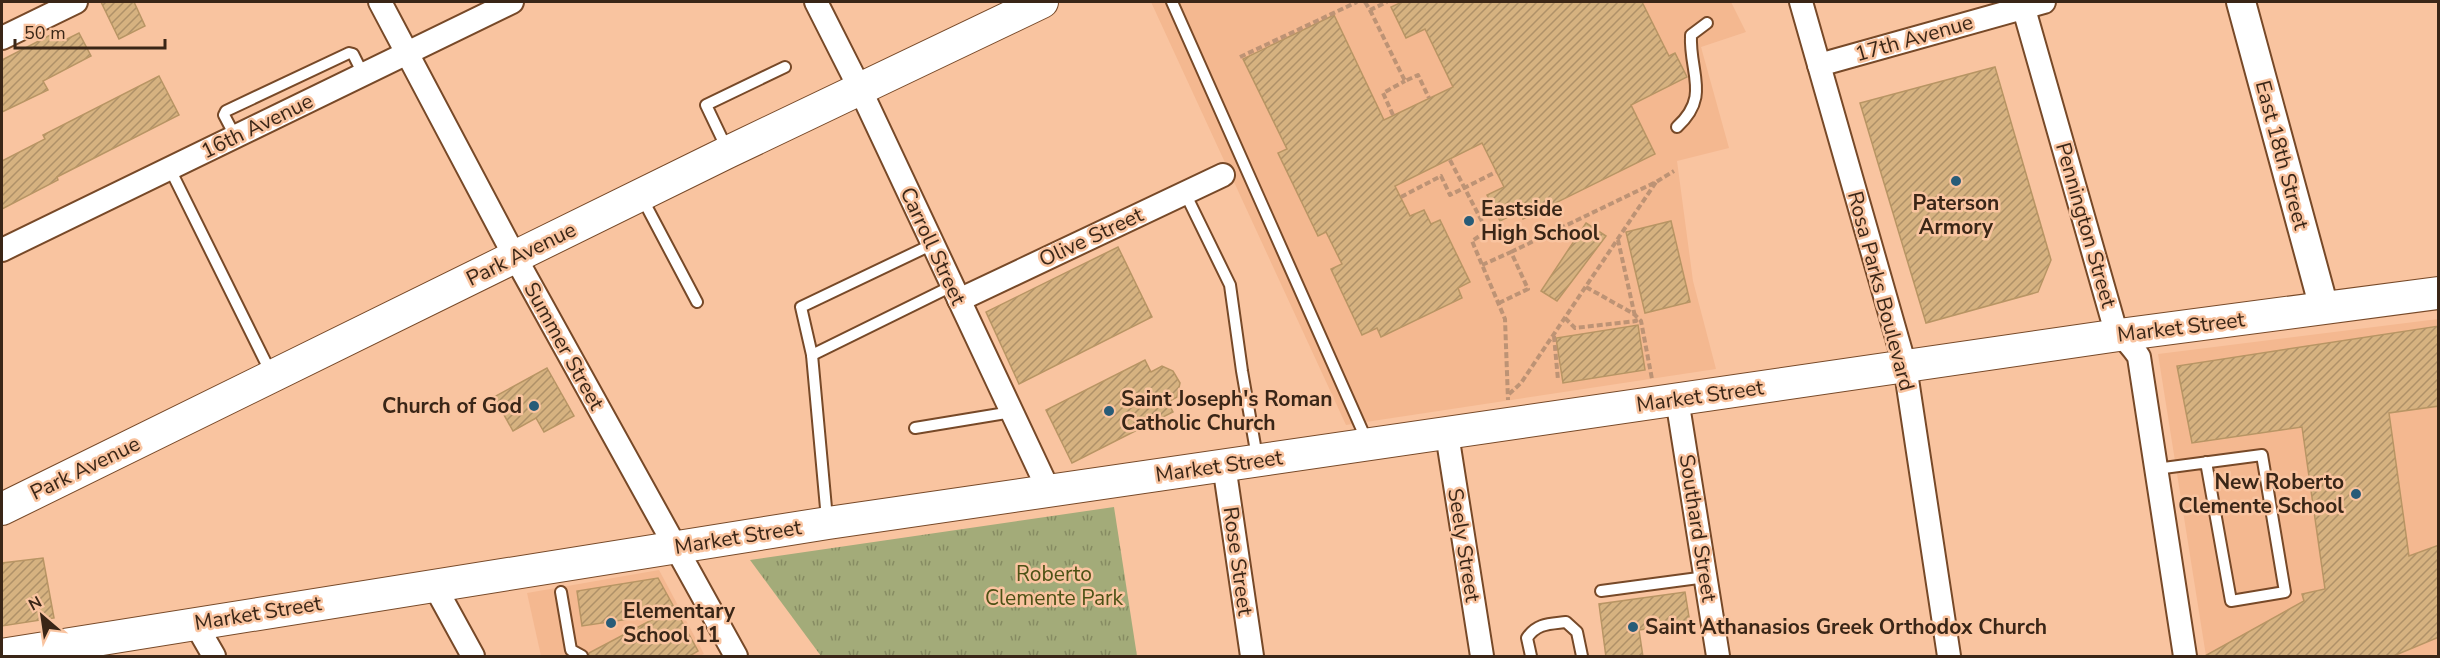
<svg xmlns="http://www.w3.org/2000/svg" width="2440" height="658" font-family="'Nunito Sans',sans-serif">
	<style>
		.built { fill: #f4b890 }
		.park { fill: url(#park-tufts) }
		.building { fill: url(#building-hatch); stroke: #b89564; stroke-width: 1.5 }
		.lines { fill: none; stroke-linecap: round; stroke-linejoin: round }
		.service-casing { stroke: #774928; stroke-width: 14 }
		.minor-casing { stroke: #774928; stroke-width: 26 }
		.tertiary-casing { stroke: #774928; stroke-width: 32 }
		.secondary-casing { stroke: #774928; stroke-width: 34 }
		.path { stroke: #bd9375; stroke-width: 4; stroke-dasharray: 6 3; stroke-linecap: butt }
		.service { stroke: #fff; stroke-width: 10 }
		.minor { stroke: #fff; stroke-width: 22 }
		.tertiary { stroke: #fff; stroke-width: 28 }
		.secondary { stroke: #fff; stroke-width: 32 }
		.poi-dot { fill: #285c78; stroke: #f9c4a0; stroke-width: 2 }
		.labels { text-anchor: middle; stroke-width: 5; stroke-linejoin: round; paint-order: stroke }
		.street-label { font-size: 21px; fill: #3a2617; stroke: #f9c4a0 }
		.poi-label { font-size: 21px; font-weight: bold; fill: #3a2617; stroke: #f9c4a0; text-anchor: start }
		.park-label { font-size: 21px; fill: #4b5115; stroke: #f9c4a0 }
	</style>
	<defs>
		<pattern id="park-tufts" width="24" height="20" patternUnits="userSpaceOnUse" patternTransform="scale(1.5)"><rect width="24" height="20" fill="#a3ab79"/><path d="M3 7l-1-3M5 7V3M7 7l1-3M15 17l-1-3M17 17v-4M19 17l1-3" fill="none" stroke="#868b62"/></pattern>
		<pattern id="building-hatch" width="6" height="6" patternUnits="userSpaceOnUse" patternTransform="scale(1.5)"><rect width="6" height="6" fill="#d6b280"/><path d="M-1 1l2-2M0 6l6-6M5 7l2-2" fill="none" stroke="#af9168"/></pattern>
	</defs>
	<rect width="100%" height="100%" fill="#f9c4a0"/>
	<!-- built -->
	<g class="built">
		<polygon points="1151,2 1731,2 1746,32 1701,47 1729,148 1677,161 1693,281 1716,369 1346,425"/>
		<polygon points="2438,319 2438,654 2428,656 2206,656 2158,354"/>
		<polygon points="659,570 704,654 699,656 541,656 527,593"/>
	</g>
	<!-- park -->
	<polygon class="park" points="1114,507 1137,656 821,656 750,560"/>
	<!-- building -->
	<g class="building">
		<polygon points="101,2 134,2 145,26 119,39"/>
		<polygon points="1402,2 1642,2 1669,56 1675,53 1687,77 1631,105 1655,154 1523,219 1520,211 1500,221 1487,195 1504,187 1482,143 1395,186 1410,216 1424,210 1431,224 1440,220 1470,282 1458,288 1462,298 1381,337 1377,328 1362,335 1331,269 1342,264 1326,232 1318,236 1278,153 1287,149 1243,59 1334,15 1384,120 1453,87 1425,29 1406,38 1391,7"/>
		<polygon points="58,31 63,41 79,33 91,56 43,81 48,90 2,112 2,60"/>
		<polygon points="1995,67 2051,260 2038,292 1926,323 1860,103"/>
		<polygon points="159,76 179,115 57,177 58,180 2,209 2,161 45,139 43,135"/>
		<polygon points="1671,221 1690,302 1645,313 1626,232"/>
		<polygon points="1586,223 1606,236 1557,301 1541,291"/>
		<polygon points="1118,247 1152,317 1019,384 986,312"/>
		<polygon points="1638,325 1645,370 1563,383 1556,338"/>
		<polygon points="2439,326 2439,406 2389,413 2409,556 2439,545 2439,637 2391,657 2203,657 2304,601 2302,594 2325,589 2302,427 2192,443 2177,366"/>
		<polygon points="1145,360 1151,372 1162,366 1173,371 1180,383 1177,397 1168,402 1173,412 1072,463 1046,410"/>
		<polygon points="547,368 574,416 544,432 536,418 513,431 494,397"/>
		<polygon points="43,558 54,618 2,626 2,563"/>
		<polygon points="658,578 698,651 688,657 589,657 589,653 663,614 582,626 577,591"/>
		<polygon points="1685,592 1690,623 1639,630 1643,657 1606,657 1599,604"/>
	</g>
	<g class="lines">
		<defs>
			<g id="service">
				<polyline points="1172,2 1367,441"/>
				<path d="M 1677,127 C 1711,96 1689,73 1691,35 L 1707,23"/>
				<polyline points="235,136 224,115 226,111 349,53 353,54 363,74"/>
				<polyline points="727,149 706,105 785,67"/>
				<polyline points="170,169 271,373"/>
				<polyline points="1185,193 1230,285 1242,371 1257,457"/>
				<polyline points="641,196 697,302"/>
				<polyline points="812,355 952,286"/>
				<polyline points="915,428 1012,412"/>
				<polyline points="2156,469 2262,455 2285,592 2231,601 2206,462"/>
				<polyline points="827,519 812,355 801,307 933,244"/>
				<polyline points="1601,591 1706,577"/>
				<polyline points="561,592 571,650 582,656"/>
				<path d="M 1531,656 L 1527,638 C 1537,623 1550,624 1566,622 L 1577,632 L 1582,656"/>
			</g>
			<g id="minor">
				<polyline points="380,2 515,257 736,656"/>
				<polyline points="816,2 860,89 1049,491"/>
				<polyline points="1801,2 1905,366 1949,656"/>
				<path d="M 2022,2 L 2114,325 C 2121,337 2132,345 2139,357 L 2185,656"/>
				<polyline points="2,38 76,2"/>
				<polyline points="1819,65 2044,2"/>
				<polyline points="2,250 512,2"/>
				<polyline points="959,300 1223,175"/>
				<polyline points="1677,399 1718,656"/>
				<polyline points="1447,434 1482,656"/>
				<polyline points="1224,465 1252,656"/>
				<polyline points="434,585 473,656"/>
				<polyline points="195,623 214,656"/>
			</g>
			<polyline id="tertiary" points="2241,2 2324,308"/>
			<g id="secondary">
				<polyline points="2,509 728,152 1042,2"/>
				<polyline points="2,655 828,523 2119,335 2438,293"/>
			</g>
		</defs>
		<!-- service casing -->
		<use href="#service" class="service-casing"/>
		<!-- minor casing -->
		<use href="#minor" class="minor-casing"/>
		<!-- tertiary casing -->
		<use href="#tertiary" class="tertiary-casing"/>
		<!-- secondary casing -->
		<use href="#secondary" class="secondary-casing"/>
		<!-- path -->
		<g class="path">
			<polyline points="1365,2 1370,10 1387,2"/>
			<polyline points="1370,10 1405,81 1418,75 1429,98"/>
			<polyline points="1240,57 1357,2"/>
			<polyline points="1393,115 1383,93 1405,81"/>
			<polyline points="1450,160 1487,231 1472,241 1505,319 1508,400"/>
			<polyline points="1401,197 1441,176 1450,195 1496,172"/>
			<polyline points="1511,252 1656,182 1674,171"/>
			<polyline points="1482,265 1511,252 1528,289 1499,303"/>
			<polyline points="1586,287 1634,314 1641,321 1652,379"/>
			<polyline points="1565,318 1575,328 1636,321 1618,240"/>
			<polyline points="1554,336 1558,380"/>
			<polyline points="1509,394 1521,383 1656,182"/>
		</g>
		<!-- service -->
		<use href="#service" class="service"/>
		<!-- minor -->
		<use href="#minor" class="minor"/>
		<!-- tertiary -->
		<use href="#tertiary" class="tertiary"/>
		<!-- secondary -->
		<use href="#secondary" class="secondary"/>
	</g>
	<!-- markers -->
	<g class="poi-dot">
		<circle cx="1956" cy="181" r="6"/>
		<circle cx="1469" cy="221" r="6"/>
		<circle cx="534" cy="406" r="6"/>
		<circle cx="1109" cy="411" r="6"/>
		<circle cx="2356" cy="494" r="6"/>
		<circle cx="611" cy="623" r="6"/>
		<circle cx="1633" cy="627" r="6"/>
	</g>
	<g class="labels">
		<!-- street labels -->
		<g class="street-label">
			<text transform="translate(1914 38) rotate(-16)" y="7">17th Avenue</text>
			<text transform="translate(257 126) rotate(-26)" y="7">16th Avenue</text>
			<text transform="translate(2282 155) rotate(75)" y="7">East 18th Street</text>
			<text transform="translate(2086 225) rotate(74)" y="7">Pennington Street</text>
			<text transform="translate(1091 237) rotate(-25)" y="7">Olive Street</text>
			<text transform="translate(933 246) rotate(65)" y="7">Carroll Street</text>
			<text transform="translate(521 254) rotate(-26)" y="7">Park Avenue</text>
			<text transform="translate(1881 291) rotate(75)" y="7">Rosa Parks Boulevard</text>
			<text transform="translate(2181 327) rotate(-7)" y="7">Market Street</text>
			<text transform="translate(564 346) rotate(61)" y="7">Summer Street</text>
			<text transform="translate(1700 396) rotate(-8)" y="7">Market Street</text>
			<text transform="translate(1219 466) rotate(-8)" y="7">Market Street</text>
			<text transform="translate(85 468) rotate(-26)" y="7">Park Avenue</text>
			<text transform="translate(1698 528) rotate(81)" y="7">Southard Street</text>
			<text transform="translate(738 537) rotate(-9)" y="7">Market Street</text>
			<text transform="translate(1464 545) rotate(81)" y="7">Seely Street</text>
			<text transform="translate(1238 561) rotate(82)" y="7">Rose Street</text>
			<text transform="translate(258 613) rotate(-9)" y="7">Market Street</text>
		</g>
		<!-- poi labels -->
		<g class="poi-label">
			<text x="1956" y="210" text-anchor="middle">Paterson<tspan x="1956" dy="24">Armory</tspan></text>
			<text x="1481" y="216">Eastside<tspan x="1481" dy="24">High School</tspan></text>
			<text x="1121" y="406">Saint Joseph's Roman<tspan x="1121" dy="24">Catholic Church</tspan></text>
			<text x="522" y="413" text-anchor="end">Church of God</text>
			<text x="2344" y="489" text-anchor="end">New Roberto<tspan x="2344" dy="24">Clemente School</tspan></text>
			<text x="623" y="618">Elementary<tspan x="623" dy="24">School 11</tspan></text>
			<text x="1645" y="634">Saint Athanasios Greek Orthodox Church</text>
		</g>
		<!-- park labels -->
		<g class="park-label">
			<text x="1054" y="581">Roberto<tspan x="1054" dy="24">Clemente Park</tspan></text>
		</g>
	</g>
	<!-- border -->
	<rect width="2440" height="658" fill="none" stroke="#3a2617" stroke-width="6"/>
	<!-- north arrow -->
	<g transform="translate(42 616) rotate(331)" stroke="#f9c4a0" stroke-width="4.5" paint-order="stroke">
	<path d="M0-4.5L10 22L0 15L-10 22Z" fill="#3a2617"/>
	<text y="-9" font-size="16" font-weight="bold" text-anchor="middle" fill="#3a2617">N</text>
	</g>
	<!-- scale -->
	<path d="M15 39v9h150v-9" fill="none" stroke="#3a2617" stroke-width="3"/>
	<text x="24" y="39" font-size="18" fill="#3a2617" stroke="#f9c4a0" stroke-width="4.5" paint-order="stroke">50 m</text>
</svg>
